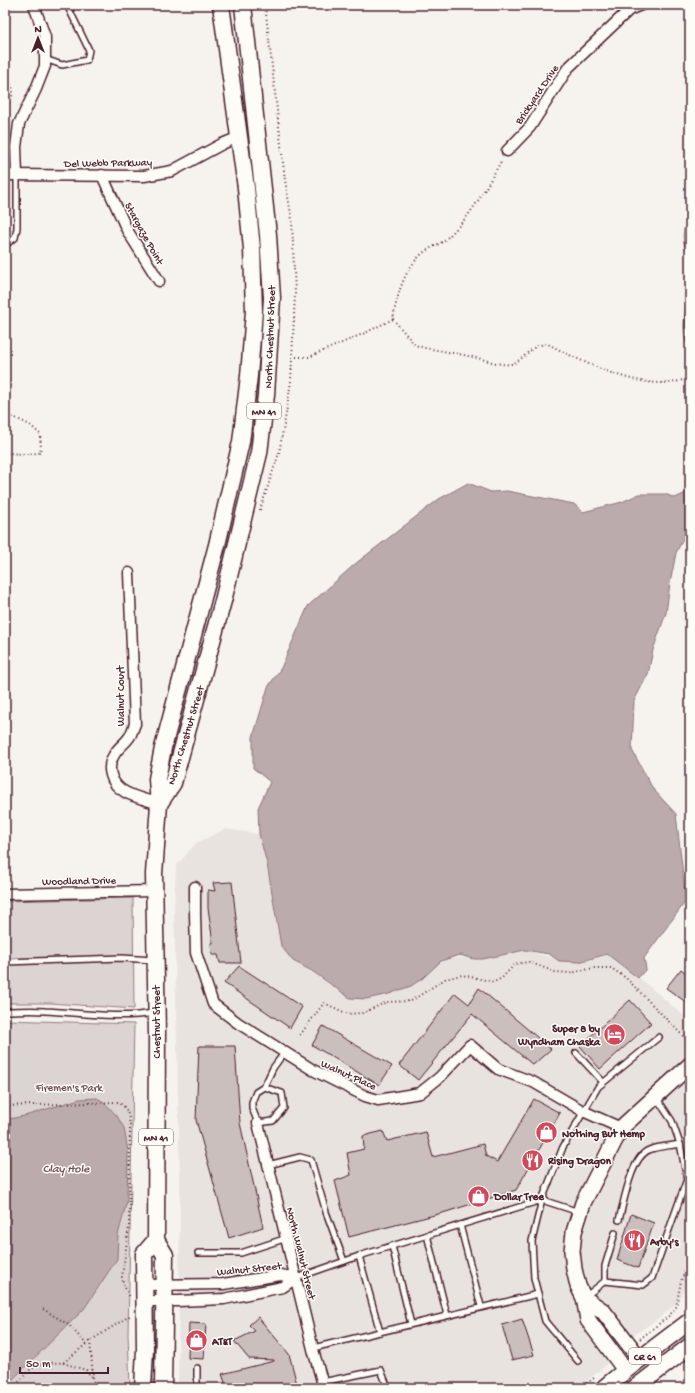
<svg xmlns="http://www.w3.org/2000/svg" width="695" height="1393" font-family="'Gochi Hand',sans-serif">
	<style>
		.built { fill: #e9e3e0 }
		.green { fill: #dcd4d2; stroke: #937a7e }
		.water { fill: #bbabac; stroke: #8e7378 }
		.building { fill: #cbbfbe; stroke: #4a1f2b }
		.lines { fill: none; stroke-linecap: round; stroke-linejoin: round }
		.lane-casing { stroke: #4a1f2b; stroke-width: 8 }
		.street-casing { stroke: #4a1f2b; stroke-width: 13 }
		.secondary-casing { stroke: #4a1f2b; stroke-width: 18 }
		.primary-casing { stroke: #4a1f2b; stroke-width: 19 }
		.path { stroke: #4a1f2b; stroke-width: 2; stroke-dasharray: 1 3; stroke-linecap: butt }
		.lane { stroke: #fdfcf7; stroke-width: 5 }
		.street { stroke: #fdfcf7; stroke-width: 10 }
		.secondary { stroke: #fdfcf7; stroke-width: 15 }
		.primary { stroke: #fdfcf7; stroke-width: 16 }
		.labels { text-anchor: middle; stroke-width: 3; stroke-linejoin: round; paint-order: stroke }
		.shield { fill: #fdfcf7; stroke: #806168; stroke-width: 1 }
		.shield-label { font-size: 10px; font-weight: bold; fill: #4a1f2b }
		.street-label { font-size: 11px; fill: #4a1f2b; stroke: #fdfcf7 }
		.poi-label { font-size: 11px; font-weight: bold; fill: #4a1f2b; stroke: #fdfcf7; text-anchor: start }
		.park-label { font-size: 11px; fill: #6e4c55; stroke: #fdfcf7 }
		.water-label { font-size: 12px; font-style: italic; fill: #725058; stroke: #fdfcf7 }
	</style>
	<rect width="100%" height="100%" fill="#f6f3ef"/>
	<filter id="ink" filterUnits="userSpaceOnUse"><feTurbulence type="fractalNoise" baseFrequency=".025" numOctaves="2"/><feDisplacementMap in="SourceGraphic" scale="8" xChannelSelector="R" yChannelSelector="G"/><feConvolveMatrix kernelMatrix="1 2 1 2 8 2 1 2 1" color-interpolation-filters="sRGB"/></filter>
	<g filter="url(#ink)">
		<!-- built -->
		<polygon class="built" points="225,829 259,834 264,853 275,912 304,966 331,985 411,970 451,958 487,958 525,950 567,962 609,952 690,1021 690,1280 677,1303 661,1317 634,1335 603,1368 577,1388 178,1388 180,1184 174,910 176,866 196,843"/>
		<!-- green -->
		<g class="green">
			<polygon points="133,898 134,1009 50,1003 5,1003 5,901"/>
			<polygon points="5,1020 134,1024 128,1334 130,1388 5,1388"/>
		</g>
		<!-- water -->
		<g class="water">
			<path d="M 690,218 L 690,254 C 681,245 681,228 690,218 Z"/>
			<path d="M 690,302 L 690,349 C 682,341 682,311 690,302 Z"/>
			<polygon points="468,483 491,492 507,491 574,504 583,512 622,502 639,494 665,494 675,498 688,492 690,493 690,525 676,553 670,583 666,613 653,650 648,674 634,701 632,750 653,789 676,814 686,901 644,958 646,969 638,978 607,954 579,962 559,961 549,954 525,950 483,959 474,959 459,955 441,961 423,978 411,986 389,994 366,999 350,998 312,971 293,961 281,946 267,864 259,834 258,808 270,782 253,768 253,737 268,687 281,668 308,606 355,564 439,499"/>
			<polygon points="97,1098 104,1102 117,1116 124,1128 128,1151 127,1201 118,1235 117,1259 84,1309 5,1387 5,1120 28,1115 79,1099"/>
		</g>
		<!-- building -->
		<g class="building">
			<polygon points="232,882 241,963 220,963 218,955 212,955 211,943 213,943 208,908 208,890 215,891 213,883"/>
			<polygon points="239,966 302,1007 290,1028 224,983"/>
			<polygon points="681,969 690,976 690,1005 666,988"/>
			<polygon points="479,988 551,1049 533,1065 472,1014 418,1080 399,1065 455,993 469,1004"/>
			<polygon points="630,1000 651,1023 600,1069 580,1046"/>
			<polygon points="323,1026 392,1066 379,1085 312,1045"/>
			<polygon points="199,1046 235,1046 240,1123 263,1227 229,1238 196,1120"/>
			<polygon points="534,1099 560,1113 516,1190 446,1212 349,1237 335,1181 351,1175 347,1153 364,1149 363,1136 383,1131 387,1141 426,1132 433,1157 483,1144 486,1156 497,1162"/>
			<polygon points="631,1214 654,1223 638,1268 617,1260"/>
			<polygon points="258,1317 289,1354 298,1388 227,1388 222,1374 274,1361 274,1360 249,1359 234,1341 255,1331 249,1325"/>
			<polygon points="522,1319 534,1355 512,1360 502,1325"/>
			<polygon points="189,1323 206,1324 204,1359 188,1358"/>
		</g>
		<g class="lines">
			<defs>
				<g id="lane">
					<polyline points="45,59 62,65 87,60 89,50 67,5"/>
					<polyline points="5,245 15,238 17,228 17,175"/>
					<polyline points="5,962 122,958 153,960"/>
					<path d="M 5,1011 C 18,1011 32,1010 45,1011 C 82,1013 118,1019 154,1013"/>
					<polyline points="576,1053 603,1082"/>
					<polyline points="264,1087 282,1093 284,1108 273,1121 258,1123 252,1108 252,1102 256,1092 264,1087 273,1068 284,1053"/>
					<polyline points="268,1165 300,1157 311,1160 326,1212 344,1261"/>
					<path d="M 619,1220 C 624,1202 631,1157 649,1150 C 658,1146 671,1146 680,1144"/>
					<polyline points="460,1225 481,1306"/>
					<polyline points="427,1235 447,1315"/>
					<polyline points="392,1246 411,1324"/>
					<polyline points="198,1253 241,1253 287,1238"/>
					<polyline points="359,1256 380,1332"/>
					<polyline points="296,1278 359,1256 542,1200 579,1212"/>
					<polyline points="605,1281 605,1266 615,1233"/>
					<polyline points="585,1297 605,1281 643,1285 652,1278 687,1179 680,1144 672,1121 656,1097"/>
					<polyline points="313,1348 538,1294"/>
					<polyline points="578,1361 545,1321 534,1278 532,1241 542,1200 563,1147 598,1087 659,1037"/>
					<polyline points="322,1382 381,1370 388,1388"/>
					<polyline points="197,1388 197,1368"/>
				</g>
				<g id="street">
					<polyline points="507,151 530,127 568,68 629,10 641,5"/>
					<polyline points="5,175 144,176 172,171 222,144 239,137"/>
					<polyline points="17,175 16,147 19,124 36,89 45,66 45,37 34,5"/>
					<polyline points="102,175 127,230 159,281"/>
					<path d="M 129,573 L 135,724 C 133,728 132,733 130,736 C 126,743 118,747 114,755 C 110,761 109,768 111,775 C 116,795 142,798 159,804"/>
					<polyline points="195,887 195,913 196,953 213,1004 238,1023 313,1070 365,1096 378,1100 420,1093 440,1077 470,1045 498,1069 533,1082 583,1111 621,1128"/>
					<polyline points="5,894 154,891"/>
					<polyline points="258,1123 314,1353 324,1388"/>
					<polyline points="145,1285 223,1284 281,1275 296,1278"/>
					<polyline points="145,1301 178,1301 224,1299 283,1287 296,1278"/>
				</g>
				<g id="secondary">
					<polyline points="584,1298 603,1311 640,1359"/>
					<polyline points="625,1370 588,1320 584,1298 578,1286 574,1269 572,1251 574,1232 583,1203 621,1128 690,1065"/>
				</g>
				<g id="primary">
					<polyline points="159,804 173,783 223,601 259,453 266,395 272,298 268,235 243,5"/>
					<polyline points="143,1388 145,1349 144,1254 156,1240"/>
					<polyline points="163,1388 165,1255 156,1240 157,1033 154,874 159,804 157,779 163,748 217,545 241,442 249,376 254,311 252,249 246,188 221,5"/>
					<path d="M 604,1388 C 632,1364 661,1343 690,1321"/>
					<polyline points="635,1388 690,1346"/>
				</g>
			</defs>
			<!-- lane casing -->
			<use href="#lane" class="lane-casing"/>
			<!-- street casing -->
			<use href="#street" class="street-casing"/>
			<!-- secondary casing -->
			<use href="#secondary" class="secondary-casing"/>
			<!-- primary casing -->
			<use href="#primary" class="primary-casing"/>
			<!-- path -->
			<g class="path">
				<path d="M 5,78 C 19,89 11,99 5,112"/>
				<path d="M 393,319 L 415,345 L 425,348 C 443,351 460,354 477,358 C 488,360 500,366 511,364 C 525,361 529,344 548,344 C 583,362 626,384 666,383 C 674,383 682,380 690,378"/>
				<path d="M 292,357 L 309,357 L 365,333 L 393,319 C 397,295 404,269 423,253 C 429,248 436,246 442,242 C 450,236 457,228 464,220 C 479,202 490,180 502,160"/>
				<polyline points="5,413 30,425 40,434 41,448 39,453 26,454 5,453"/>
				<polyline points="260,510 279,453 286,414 291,381 295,294 292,220 285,180 265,5"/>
				<polyline points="300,1035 324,1003 348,1014 362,1013 387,1002 411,1001 445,979 462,975 494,982 502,978 515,964 529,962 555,972 571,973 593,968 611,968 626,978 690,1043"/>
				<path d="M 5,1106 L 117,1102 C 128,1106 129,1117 130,1127 L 129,1226 L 122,1277 L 124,1286 L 130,1297"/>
				<polyline points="43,1309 69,1325 86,1344"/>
				<polyline points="640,1339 670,1315 676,1307 681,1281 690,1259"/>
				<polyline points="90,1341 94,1388"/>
				<polyline points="63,1363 86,1370 93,1378"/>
				<path d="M 13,1388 C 32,1368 33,1361 63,1363 L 90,1341 L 131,1315"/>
				<polyline points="580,1388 594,1378"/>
				<polyline points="687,1388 690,1386"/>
			</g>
			<!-- lane -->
			<use href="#lane" class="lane"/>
			<!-- street -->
			<use href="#street" class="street"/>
			<!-- secondary -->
			<use href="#secondary" class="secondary"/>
			<!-- primary -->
			<use href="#primary" class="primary"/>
		</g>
	</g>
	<!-- icons -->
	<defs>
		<symbol id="hotel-disc" viewBox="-11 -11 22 22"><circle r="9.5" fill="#d1495b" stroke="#fdfcf7"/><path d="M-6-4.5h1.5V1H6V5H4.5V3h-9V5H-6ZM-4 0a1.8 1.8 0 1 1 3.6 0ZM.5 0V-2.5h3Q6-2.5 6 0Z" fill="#fff"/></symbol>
		<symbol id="shop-disc" viewBox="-11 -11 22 22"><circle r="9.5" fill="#d1495b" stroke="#fdfcf7"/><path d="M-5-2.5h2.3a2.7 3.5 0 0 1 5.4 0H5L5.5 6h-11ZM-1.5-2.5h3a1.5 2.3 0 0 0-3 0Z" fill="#fff"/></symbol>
		<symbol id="restaurant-disc" viewBox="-11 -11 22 22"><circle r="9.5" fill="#d1495b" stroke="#fdfcf7"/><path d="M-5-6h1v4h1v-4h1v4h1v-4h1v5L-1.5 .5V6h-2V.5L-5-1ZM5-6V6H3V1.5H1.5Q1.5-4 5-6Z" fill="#fff"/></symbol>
	</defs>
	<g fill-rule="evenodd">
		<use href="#hotel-disc" x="602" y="1022" width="25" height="25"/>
		<use href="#shop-disc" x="534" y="1120" width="25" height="25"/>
		<use href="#restaurant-disc" x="520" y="1148" width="25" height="25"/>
		<use href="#shop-disc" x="466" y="1184" width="25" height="25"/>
		<use href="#restaurant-disc" x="622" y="1228" width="25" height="25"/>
		<use href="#shop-disc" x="184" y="1328" width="25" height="25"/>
	</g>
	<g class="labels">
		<!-- shield labels -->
		<g class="shield">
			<rect x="247" y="403" width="34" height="16" rx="3"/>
			<rect x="139" y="1129" width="34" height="16" rx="3"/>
			<rect x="629" y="1348" width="32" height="16" rx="3"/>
		</g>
		<g class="shield-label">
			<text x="264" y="415">MN 41</text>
			<text x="156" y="1141">MN 41</text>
			<text x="645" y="1360">CR 61</text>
		</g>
		<!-- street labels -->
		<g class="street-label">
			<text transform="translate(536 94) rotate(-56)" y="4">Brickyard Drive</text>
			<text transform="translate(108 162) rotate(-1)" y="4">Del Webb Parkway</text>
			<text transform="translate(145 233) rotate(61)" y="4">Stargaze Point</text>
			<text transform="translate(269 337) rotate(-88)" y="4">North Chestnut Street</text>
			<text transform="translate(120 696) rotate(-90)" y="4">Walnut Court</text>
			<text transform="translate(185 735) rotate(-73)" y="4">North Chestnut Street</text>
			<text transform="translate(79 880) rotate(-1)" y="4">Woodland Drive</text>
			<text transform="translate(156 1022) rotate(-90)" y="4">Chestnut Street</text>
			<text transform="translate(349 1074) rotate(24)" y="4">Walnut Place</text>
			<text transform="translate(302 1253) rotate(76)" y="4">North Walnut Street</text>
			<text transform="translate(249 1268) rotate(-6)" y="4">Walnut Street</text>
		</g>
		<!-- poi labels -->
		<g class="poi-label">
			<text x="600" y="1032" text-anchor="end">Super 8 by<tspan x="600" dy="13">Wyndham Chaska</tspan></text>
			<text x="562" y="1137">Nothing But Hemp</text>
			<text x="548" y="1164">Rising Dragon</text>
			<text x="494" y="1200">Dollar Tree</text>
			<text x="650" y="1245">Arby's</text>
			<text x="212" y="1345">AT&amp;T</text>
		</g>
		<!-- park labels -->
		<g class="park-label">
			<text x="69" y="1091">Firemen's Park</text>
		</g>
		<!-- water labels -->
		<g class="water-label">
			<text x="66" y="1172">Clay Hole</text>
		</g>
	</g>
	<!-- margin -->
	<rect width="695" height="1393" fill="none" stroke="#fdfcf7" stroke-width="20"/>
	<rect x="10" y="10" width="675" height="1373" fill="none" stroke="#4a1f2b" stroke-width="1.5" filter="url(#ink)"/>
	<!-- north arrow -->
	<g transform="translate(38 38)" stroke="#fdfcf7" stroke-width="3" paint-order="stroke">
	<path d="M0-3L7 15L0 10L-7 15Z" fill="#4a1f2b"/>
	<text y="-6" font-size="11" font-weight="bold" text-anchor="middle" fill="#4a1f2b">N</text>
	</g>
	<!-- scale -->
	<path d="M20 1367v6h88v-6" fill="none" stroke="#4a1f2b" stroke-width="2"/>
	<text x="26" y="1367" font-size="12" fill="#4a1f2b" stroke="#fdfcf7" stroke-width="3" paint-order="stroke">50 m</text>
</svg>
